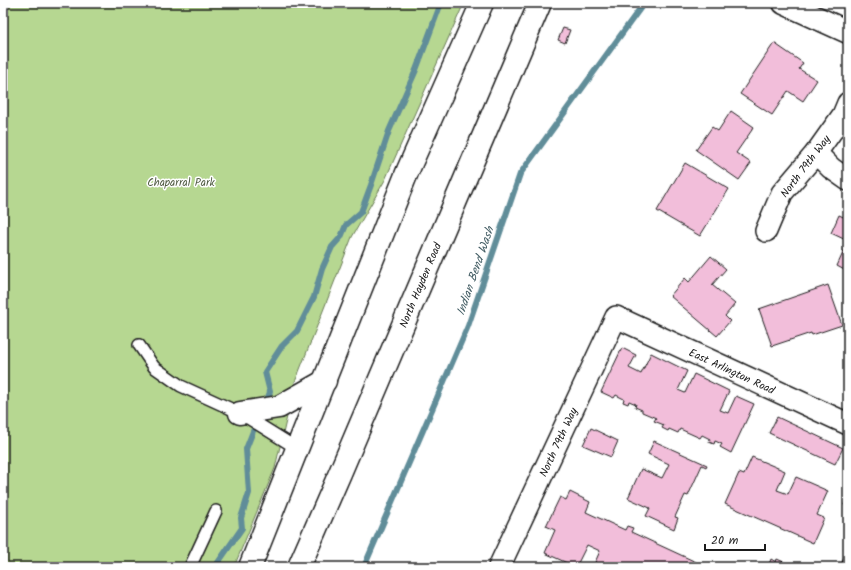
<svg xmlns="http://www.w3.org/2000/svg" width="851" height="570" font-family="Kalam,sans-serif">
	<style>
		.green { fill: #b6d791; stroke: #697a56 }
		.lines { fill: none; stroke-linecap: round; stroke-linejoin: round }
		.stream { stroke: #608d99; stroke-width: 6 }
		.building { fill: #f2beda; stroke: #1c1c1c }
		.lane-casing { stroke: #1c1c1c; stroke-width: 14 }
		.street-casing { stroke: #1c1c1c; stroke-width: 24 }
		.secondary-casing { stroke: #1c1c1c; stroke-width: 25 }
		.lane { stroke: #fff; stroke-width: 11 }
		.street { stroke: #fff; stroke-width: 21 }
		.secondary { stroke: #fff; stroke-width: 22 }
		.labels { text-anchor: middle; stroke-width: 3; stroke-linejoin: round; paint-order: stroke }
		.street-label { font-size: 11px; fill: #1c1c1c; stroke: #fff }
		.park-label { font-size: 11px; fill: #525d45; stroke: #fff }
		.water-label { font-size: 12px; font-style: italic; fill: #445e65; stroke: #fff }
	</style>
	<rect width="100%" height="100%" fill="#fff"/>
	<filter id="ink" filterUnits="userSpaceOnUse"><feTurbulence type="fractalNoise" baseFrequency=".025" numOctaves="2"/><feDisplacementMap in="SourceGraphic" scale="8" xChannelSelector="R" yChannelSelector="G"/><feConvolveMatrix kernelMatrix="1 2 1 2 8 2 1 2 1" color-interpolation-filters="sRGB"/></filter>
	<g filter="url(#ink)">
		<!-- green -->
		<polygon class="green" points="3,3 464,3 385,180 352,237 295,382 275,468 234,567 3,567"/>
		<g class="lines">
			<!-- stream -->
			<g class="stream">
				<polyline points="265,405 270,392 265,372 282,346 297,331 314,297 322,269 332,247 341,237 346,225 361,212 371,185 389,131 416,70 441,3"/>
				<polyline points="215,567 242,528 241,518 249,493 246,449 257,421"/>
				<polyline points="364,567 468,326 520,174 644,3"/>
			</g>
		</g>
		<!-- building -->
		<g class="building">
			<polygon points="563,28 570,30 565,43 558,40"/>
			<polygon points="774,43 803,63 799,69 817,80 803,101 788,91 772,115 740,94"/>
			<polygon points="731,111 754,127 736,153 751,163 739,180 696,150 712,127 718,131"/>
			<polygon points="685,163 729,189 700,236 657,211"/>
			<polygon points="839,215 848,219 848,241 831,233"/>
			<polygon points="848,242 848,272 837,266"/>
			<polygon points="711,256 726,269 712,285 735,304 725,316 730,321 717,336 670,296 685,278 689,282"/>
			<polygon points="828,285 842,325 812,335 811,333 772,346 759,309"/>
			<polygon points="622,348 636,355 629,368 641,374 651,353 687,371 678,390 685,393 694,374 729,391 720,410 728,413 736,396 754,404 731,453 720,447 722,444 715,441 714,444 709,442 710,439 702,435 700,438 680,429 678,433 669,429 668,431 662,428 664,425 654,421 656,418 642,412 642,410 635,407 636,404 629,401 628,404 623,402 624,399 616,395 614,398 601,392"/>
			<polygon points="777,417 843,448 835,464 769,433"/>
			<polygon points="591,428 618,441 611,457 583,445"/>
			<polygon points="654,441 707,465 706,467 702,465 688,496 685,495 675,517 678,518 674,529 646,516 650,508 628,498 641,469 662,478 669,464 648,454"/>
			<polygon points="752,457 785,471 777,490 788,494 796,477 828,491 817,515 824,518 813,543 725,504 739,473 744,475"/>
			<polygon points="570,492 590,502 586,512 625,530 627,526 633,528 631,532 696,562 694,567 635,567 629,564 628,567 593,567 600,551 587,545 576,567 545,553 555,530 546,526 560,497 566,500"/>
			<polygon points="848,497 848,506 844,505"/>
			<polygon points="848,539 848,567 840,567 847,551 844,549"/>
			<polygon points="771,559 776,562 777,559 795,567 768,567"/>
		</g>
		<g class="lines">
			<defs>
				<g id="lane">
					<polyline points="139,345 154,367 181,386 240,413 298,449"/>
					<polyline points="190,567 216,511"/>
				</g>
				<g id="street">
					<polyline points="816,153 831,168 848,180"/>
					<polyline points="766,231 782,193 816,153 843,115 848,103"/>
					<polyline points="499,567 616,317 848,424"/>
				</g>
				<g id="secondary">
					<polyline points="784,3 848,32"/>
					<polyline points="240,413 279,407 325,381"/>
					<polyline points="250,567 408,170 482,3"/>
					<polyline points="299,567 340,473 540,3"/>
				</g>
			</defs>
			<!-- lane casing -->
			<use href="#lane" class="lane-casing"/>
			<!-- street casing -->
			<use href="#street" class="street-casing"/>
			<!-- secondary casing -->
			<use href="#secondary" class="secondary-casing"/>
			<!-- lane -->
			<use href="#lane" class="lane"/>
			<!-- street -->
			<use href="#street" class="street"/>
			<!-- secondary -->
			<use href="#secondary" class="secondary"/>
		</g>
	</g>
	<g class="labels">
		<!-- street labels -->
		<g class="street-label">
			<text transform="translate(805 166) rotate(-53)" y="4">North 79th Way</text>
			<text transform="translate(420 285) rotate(-67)" y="4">North Hayden Road</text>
			<text transform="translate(732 371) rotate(25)" y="4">East Arlington Road</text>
			<text transform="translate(558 442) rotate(-65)" y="4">North 79th Way</text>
		</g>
		<!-- park labels -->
		<g class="park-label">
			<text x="181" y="186">Chaparral Park</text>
		</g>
		<!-- water labels -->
		<g class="water-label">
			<text transform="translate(475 271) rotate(-71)" y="4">Indian Bend Wash</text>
		</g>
	</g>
	<!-- margin -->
	<rect width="851" height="570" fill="none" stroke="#fff" stroke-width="16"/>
	<rect x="8" y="8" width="835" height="554" fill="none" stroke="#1c1c1c" stroke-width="1.5" filter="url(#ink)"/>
	<!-- scale -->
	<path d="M705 544v6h60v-6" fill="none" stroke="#1c1c1c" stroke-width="2"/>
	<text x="711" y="544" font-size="12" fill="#1c1c1c" stroke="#ffffff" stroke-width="3" paint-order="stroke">20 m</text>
</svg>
